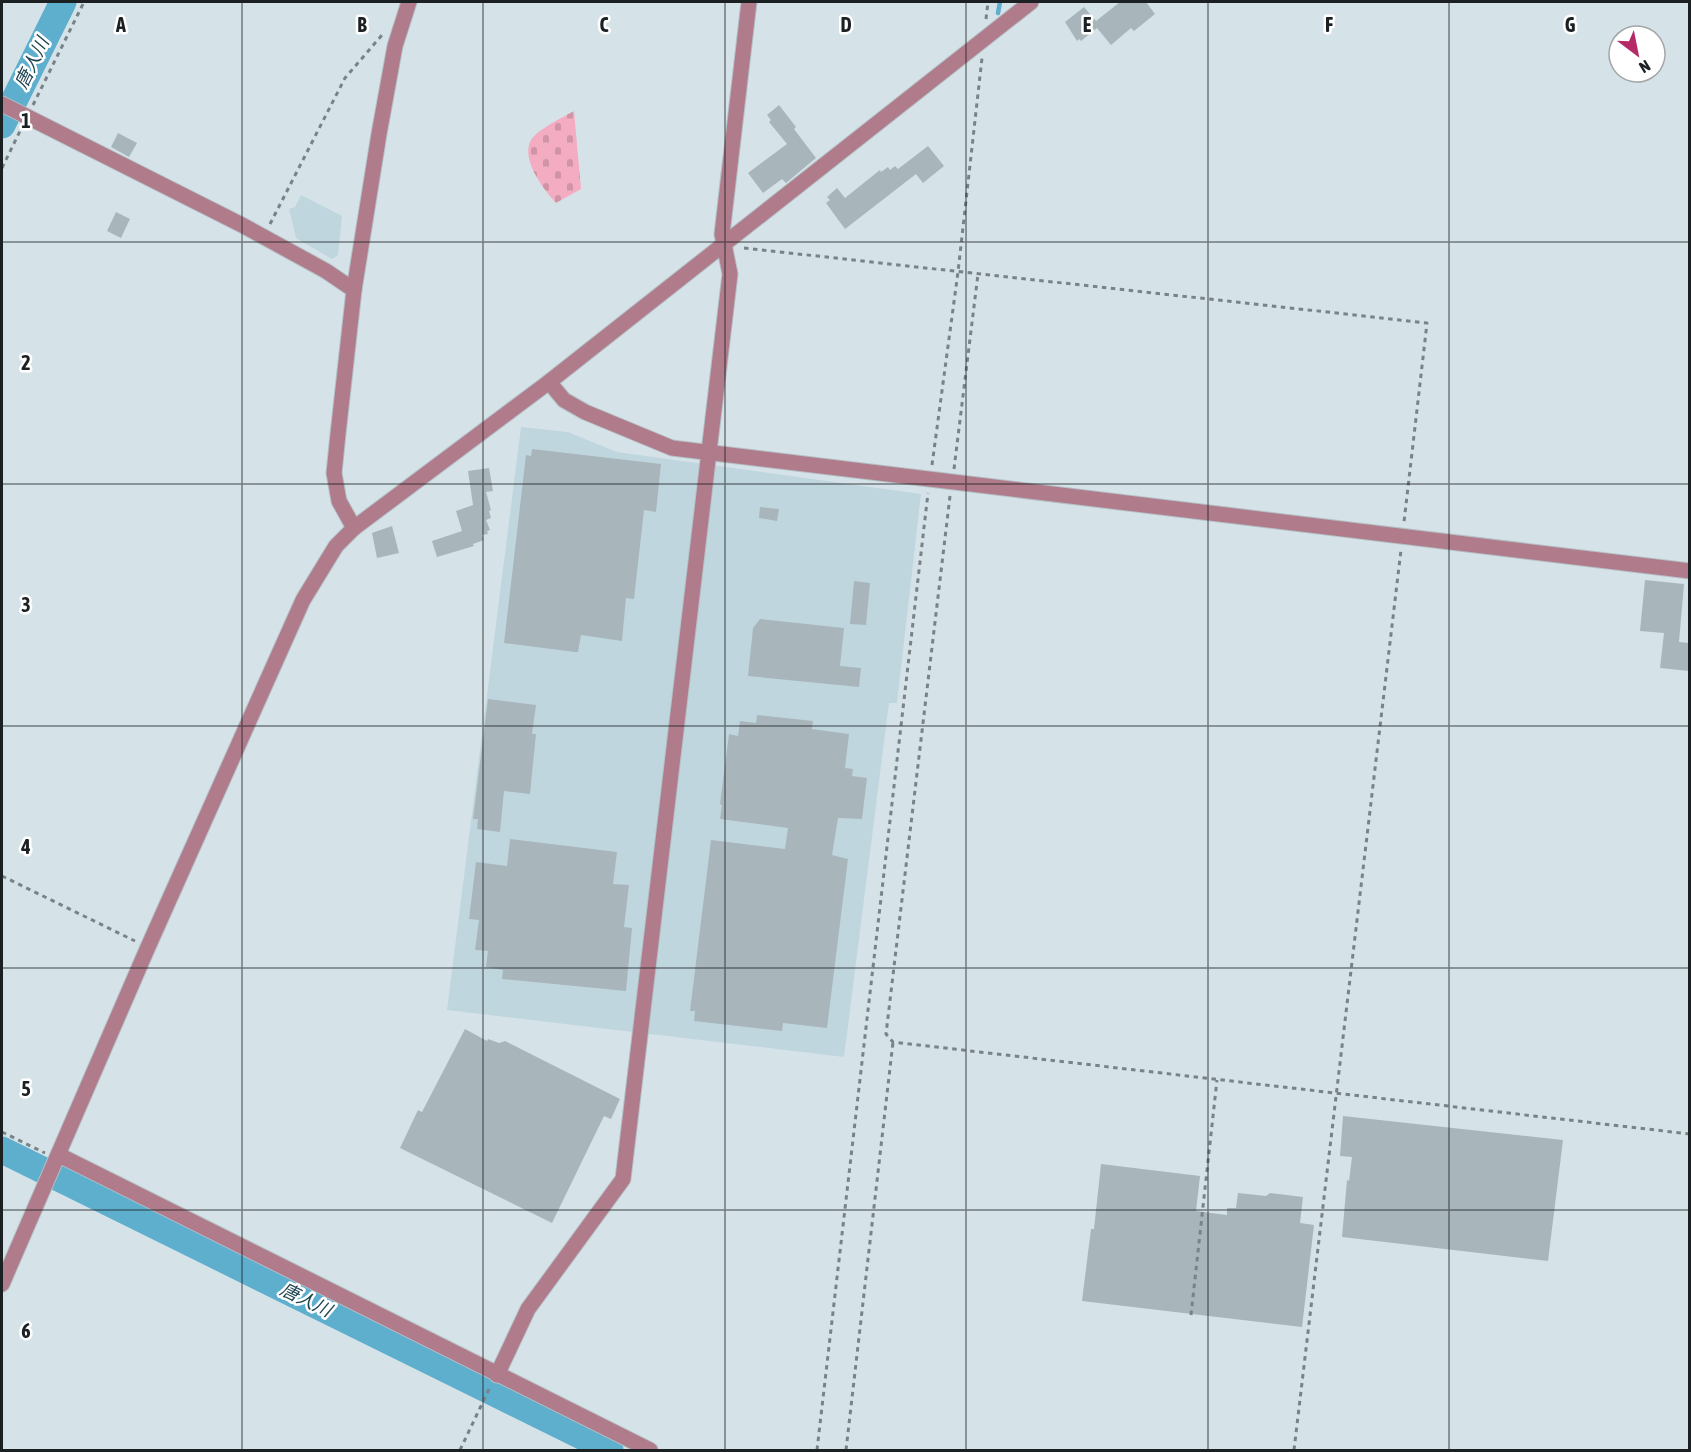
<svg xmlns="http://www.w3.org/2000/svg" width="1691" height="1452" font-family="'Asap Condensed','Noto Sans JP',sans-serif">
	<style>
		.built { fill: #c0d6df }
		.cemetery { fill: url(#cemetery-stones) }
		.lines { fill: none; stroke-linecap: round; stroke-linejoin: round }
		.stream { stroke: #5eaece; stroke-width: 4.5 }
		.river { stroke: #5eaece; stroke-width: 27 }
		.building { fill: #a8b6bc }
		.minor-casing { stroke: #b4c0c5; stroke-width: 17 }
		.path { stroke: #798387; stroke-width: 3; stroke-dasharray: 4.5 4.5; stroke-linecap: butt }
		.minor { stroke: #b07b8b; stroke-width: 15 }
		.grid { fill: none; stroke: #1b2023; stroke-width: 1.5; stroke-opacity: 0.55 }
		.labels { text-anchor: middle; stroke-width: 5; stroke-linejoin: round; paint-order: stroke }
		.water-label { font-size: 18px; font-style: italic; fill: #1d4250; stroke: #fff }
		.grid-label { font-size: 20px; text-anchor: middle; font-weight: bold; fill: #1b2023; stroke: #fff; stroke-width: 5; stroke-linejoin: round; paint-order: stroke }
	</style>
	<defs>
		<pattern id="cemetery-stones" width="16" height="16" patternUnits="userSpaceOnUse" patternTransform="scale(1.5)"><rect width="16" height="16" fill="#f3acc1"/><path d="M2 7V4a2 2 0 0 1 4 0v3zM10 15v-3a2 2 0 0 1 4 0v3z" fill="#d094a6"/></pattern>
	</defs>
	<rect width="100%" height="100%" fill="#d5e3e9"/>
	<!-- built -->
	<g class="built">
		<polygon points="301,195 342,216 338,255 332,259 296,238 289,209 295,207"/>
		<polygon points="521,427 568,432 617,452 921,494 897,703 889,703 844,1057 447,1010"/>
	</g>
	<!-- cemetery -->
	<path class="cemetery" d="M 574,111 L 581,189 L 556,203 C 544,190 520,159 531,140 C 537,130 563,117 574,111 Z"/>
	<g class="lines">
		<!-- stream -->
		<polyline class="stream" points="998,13 1000,2"/>
		<!-- river -->
		<g class="river">
			<polyline points="2,125 63,2"/>
			<polyline points="2,1150 610,1450"/>
		</g>
	</g>
	<!-- building -->
	<g class="building">
		<polygon points="1120,2 1146,2 1155,14 1134,31 1131,28 1111,45 1097,28 1081,41 1079,39 1077,41 1065,22 1084,7 1096,21"/>
		<polygon points="779,105 796,127 794,129 816,158 786,183 782,179 763,193 748,173 787,144 769,122 771,120 767,115"/>
		<polygon points="118,133 137,143 129,157 111,147"/>
		<polygon points="928,146 944,166 923,183 916,174 845,229 826,203 830,200 827,197 837,188 845,198 880,170 881,172 888,167 890,170 895,166 898,169"/>
		<polygon points="116,212 130,219 121,238 107,231"/>
		<polygon points="532,449 661,464 656,512 644,510 634,599 626,598 622,641 581,635 578,652 575,652 504,643 526,455 531,456"/>
		<polygon points="489,468 493,491 486,492 491,510 489,511 491,518 486,520 490,530 487,531 488,534 482,535 484,540 473,544 474,546 437,557 432,541 462,531 456,511 473,505 468,471"/>
		<polygon points="760,507 779,509 777,521 759,518"/>
		<polygon points="392,526 399,553 377,558 372,533"/>
		<polygon points="1645,580 1684,584 1679,642 1689,643 1689,671 1660,668 1664,633 1640,631"/>
		<polygon points="854,581 870,583 866,625 850,624"/>
		<polygon points="760,619 844,628 840,666 861,668 859,687 748,676 753,628"/>
		<polygon points="488,699 536,705 532,734 536,734 530,794 504,791 500,832 477,829 478,819 473,819"/>
		<polygon points="757,715 813,721 812,729 849,734 845,768 853,769 852,776 867,778 862,819 838,818 832,855 848,859 827,1028 783,1023 782,1031 694,1021 695,1011 690,1011 711,840 785,849 788,828 720,819 722,805 720,804 729,734 738,736 740,721 756,723"/>
		<polygon points="510,839 617,852 613,884 629,885 624,927 632,928 626,991 502,979 503,970 486,967 488,951 475,950 479,920 469,919 476,862 507,866"/>
		<polygon points="465,1029 487,1041 488,1039 499,1043 505,1041 620,1099 611,1119 604,1116 552,1223 400,1148 418,1110 422,1112"/>
		<polygon points="1343,1116 1563,1140 1548,1261 1342,1237 1347,1180 1349,1181 1352,1157 1340,1156"/>
		<polygon points="1101,1164 1200,1176 1196,1211 1227,1215 1227,1208 1236,1208 1238,1193 1266,1196 1270,1193 1303,1197 1300,1223 1314,1225 1302,1327 1082,1301 1091,1229 1094,1229"/>
	</g>
	<g class="lines">
		<defs>
			<g id="minor">
				<polyline points="2,104 242,225 326,271 354,290"/>
				<polyline points="549,382 564,400 585,412 672,448 1690,571"/>
				<polyline points="354,528 339,501 334,473 338,434 354,290 379,134 395,46 409,2"/>
				<polyline points="59,1155 650,1450"/>
				<polyline points="2,1284 148,947 303,600 336,546 354,528 549,382 1031,2"/>
				<polyline points="497,1375 528,1309 623,1179 730,274 722,234 749,2"/>
			</g>
		</defs>
		<!-- minor casing -->
		<use href="#minor" class="minor-casing"/>
		<!-- path -->
		<g class="path">
			<polyline points="986,19 988,2"/>
			<polyline points="33,105 84,2"/>
			<polyline points="2,168 21,129"/>
			<polyline points="270,224 345,78 382,35"/>
			<polyline points="744,248 1427,323 1404,522"/>
			<polyline points="932,465 958,272 982,58"/>
			<polyline points="954,469 978,274"/>
			<polyline points="950,496 886,1034 893,1042 1690,1134"/>
			<polyline points="2,876 135,941"/>
			<polyline points="2,1132 45,1153"/>
			<polyline points="1191,1315 1217,1080"/>
			<polyline points="460,1450 490,1387"/>
			<polyline points="817,1450 928,493"/>
			<polyline points="846,1450 893,1042"/>
			<polyline points="1294,1450 1401,550"/>
		</g>
		<!-- minor -->
		<use href="#minor" class="minor"/>
	</g>
	<!-- grid -->
	<path class="grid" d="M 242,2 L 242,1450M 483,2 L 483,1450M 725,2 L 725,1450M 966,2 L 966,1450M 1208,2 L 1208,1450M 1449,2 L 1449,1450M 2,242 L 1690,242M 2,484 L 1690,484M 2,726 L 1690,726M 2,968 L 1690,968M 2,1210 L 1690,1210"/>
	<g class="labels">
		<!-- water labels -->
		<g class="water-label">
			<text transform="translate(32 63) rotate(-64)" y="6">唐人川</text>
			<text transform="translate(306 1300) rotate(26)" y="6">唐人川</text>
		</g>
	</g>
	<g class="grid-label">
		<text x="121" y="32">A</text>
		<text x="362" y="32">B</text>
		<text x="604" y="32">C</text>
		<text x="846" y="32">D</text>
		<text x="1087" y="32">E</text>
		<text x="1329" y="32">F</text>
		<text x="1570" y="32">G</text>
		<text x="26" y="128">1</text>
		<text x="26" y="370">2</text>
		<text x="26" y="612">3</text>
		<text x="26" y="854">4</text>
		<text x="26" y="1096">5</text>
		<text x="26" y="1338">6</text>
	</g>
	<!-- border -->
	<rect width="1691" height="1452" fill="none" stroke="#1b2023" stroke-width="6"/>
	<!-- north arrow -->
	<g transform="translate(1637 54) rotate(148)"><circle r="28" fill="#ffffff" stroke="#a4a6a7" stroke-width="1.5"/>
	<path d="M0-4.5L10 22L0 15L-10 22Z" fill="#b52a66"/>
	<text y="-9" font-size="16" font-weight="bold" text-anchor="middle" fill="#1b2023">N</text>
	</g>
</svg>
